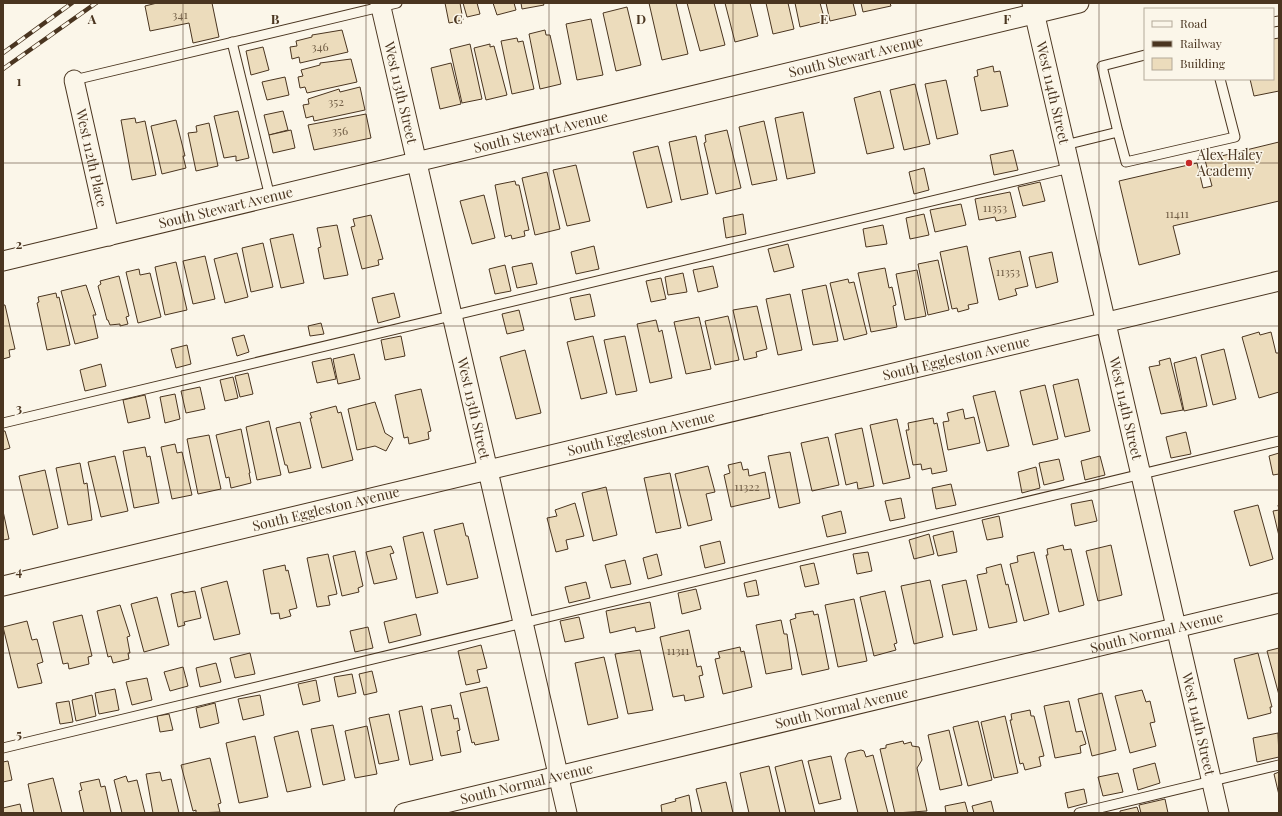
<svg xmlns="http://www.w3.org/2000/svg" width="1282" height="816" font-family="'Playfair Display',serif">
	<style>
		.building { fill: #ecdcbc; stroke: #4a3520 }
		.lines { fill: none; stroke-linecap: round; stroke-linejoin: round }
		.service-casing { stroke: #4a3520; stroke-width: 11 }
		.minor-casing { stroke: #4a3520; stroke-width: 21 }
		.service { stroke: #fbf6e9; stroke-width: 9 }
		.minor { stroke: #fbf6e9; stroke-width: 19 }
		.rail-casing { stroke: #4a3520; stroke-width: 4.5 }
		.rail { stroke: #fbf6e9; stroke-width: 3; stroke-dasharray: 9; stroke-linecap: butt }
		.grid { fill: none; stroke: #4a3520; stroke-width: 1; stroke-opacity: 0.55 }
		.poi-dot { fill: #c62828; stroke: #fbf6e9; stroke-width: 1.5 }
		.labels { text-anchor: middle; stroke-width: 3; stroke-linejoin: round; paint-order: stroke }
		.number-label { font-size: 12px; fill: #725f47 }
		.street-label { font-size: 14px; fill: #4a3520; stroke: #fbf6e9 }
		.poi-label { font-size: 14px; fill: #4a3520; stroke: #fbf6e9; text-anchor: start }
		.grid-label { font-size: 13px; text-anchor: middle; font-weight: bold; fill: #4a3520; stroke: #fbf6e9; stroke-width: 3; stroke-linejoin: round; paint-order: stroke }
	</style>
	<rect width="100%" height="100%" fill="#fbf6e9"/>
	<!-- building -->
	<g class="building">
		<polygon points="157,3 212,3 219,37 193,43 189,23 150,31 145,6"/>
		<polygon points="445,3 460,3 463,20 449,23"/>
		<polygon points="463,3 477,3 480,14 467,17"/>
		<polygon points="493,3 514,3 516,10 497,15"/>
		<polygon points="521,3 543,3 544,5 522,9"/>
		<polygon points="649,3 676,3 688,54 662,60"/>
		<polygon points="687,3 714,3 725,45 700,51"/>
		<polygon points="725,3 750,3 758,36 735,42"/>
		<polygon points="766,3 788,3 794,29 773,34"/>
		<polygon points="795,3 820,3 825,21 800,27"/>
		<polygon points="826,3 853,3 856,15 830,21"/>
		<polygon points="861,3 890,3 891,6 863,12"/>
		<polygon points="627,7 641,65 616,71 603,13"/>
		<polygon points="591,19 603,75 577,80 566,24"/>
		<polygon points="342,30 348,52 300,63 299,57 292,59 290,47 297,46 296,41 312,37 312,35"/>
		<polygon points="545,30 546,35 550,35 561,84 540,89 529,34"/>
		<polygon points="517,38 518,42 523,41 534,89 512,94 501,41"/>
		<polygon points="1279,38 1279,91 1254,96 1250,79 1273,79 1273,39"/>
		<polygon points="470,44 482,99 462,103 450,49"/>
		<polygon points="490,44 490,47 494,46 507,95 486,100 474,48"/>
		<polygon points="263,47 269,70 251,75 246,51"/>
		<polygon points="351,59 357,82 307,93 305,87 300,88 298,77 303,76 301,70 320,65 320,63"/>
		<polygon points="451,63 461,104 440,109 431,68"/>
		<polygon points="993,66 994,72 1000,71 1008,106 981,111 974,77 978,76 977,70"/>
		<polygon points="285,77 289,95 267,100 262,82"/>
		<polygon points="946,80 958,134 937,139 925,84"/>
		<polygon points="915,84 930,144 904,150 890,90"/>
		<polygon points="360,87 365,110 314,121 313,116 306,118 303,105 309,104 308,99 339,89 340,92"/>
		<polygon points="880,91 894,148 867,154 854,98"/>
		<polygon points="238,111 249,158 236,161 236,156 224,158 214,116"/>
		<polygon points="283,111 288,130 269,135 264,115"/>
		<polygon points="803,112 815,173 787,179 775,118"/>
		<polygon points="366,114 371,138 314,150 308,125"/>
		<polygon points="135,118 136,123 145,121 156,175 132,180 121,120"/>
		<polygon points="176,120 185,156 183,156 186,168 162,174 151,126"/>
		<polygon points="764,121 777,180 752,185 739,127"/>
		<polygon points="209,123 218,166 196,171 188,133 197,132 196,126"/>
		<polygon points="291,130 295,148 273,153 269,135"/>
		<polygon points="727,130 741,188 716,194 704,143 706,142 705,135"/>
		<polygon points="696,136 708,194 681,200 669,142"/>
		<polygon points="1279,142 1279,201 1173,226 1180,254 1139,265 1119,181 1197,163 1203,188 1212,186 1205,160"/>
		<polygon points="658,146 672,202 647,208 633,152"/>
		<polygon points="1013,150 1018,170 994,175 990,155"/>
		<polygon points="576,165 590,221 567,226 553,170"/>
		<polygon points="924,168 929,190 914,194 909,172"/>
		<polygon points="547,172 560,229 535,235 522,178"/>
		<polygon points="515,181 516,185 519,185 529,230 524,231 525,236 512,239 511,235 505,237 495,185"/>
		<polygon points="1040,182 1045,201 1023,206 1018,187"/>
		<polygon points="1010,192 1016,217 996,221 995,217 979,220 975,199"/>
		<polygon points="484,195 495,238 472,244 460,201"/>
		<polygon points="961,204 966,225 935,232 930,210"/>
		<polygon points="743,214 746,234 726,238 723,218"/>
		<polygon points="924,214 929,235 910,239 906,218"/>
		<polygon points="371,215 383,259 378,260 379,265 362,269 351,227 355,226 353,219"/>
		<polygon points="337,225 348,275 324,279 318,248 321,247 317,228"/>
		<polygon points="883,225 887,244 866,247 863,229"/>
		<polygon points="293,234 304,283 281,288 270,239"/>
		<polygon points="263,243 273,287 251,292 242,248"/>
		<polygon points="788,244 794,267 774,272 768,249"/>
		<polygon points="594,246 599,269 576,274 571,252"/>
		<polygon points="967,246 978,303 968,305 969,309 958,312 957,308 952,309 940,252"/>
		<polygon points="1020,251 1028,286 1015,289 1017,295 999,300 989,258"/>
		<polygon points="1052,252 1058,282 1036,288 1029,257"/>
		<polygon points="237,253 248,297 225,303 214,259"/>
		<polygon points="205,256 215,299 193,304 183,261"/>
		<polygon points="938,260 949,310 928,315 918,264"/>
		<polygon points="176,262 187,310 165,315 155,267"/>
		<polygon points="532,263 537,284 517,288 512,267"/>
		<polygon points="505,265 511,291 495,294 489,269"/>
		<polygon points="713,266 718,287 698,292 693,270"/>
		<polygon points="885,268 889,288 892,287 896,305 893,306 897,327 871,332 858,273"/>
		<polygon points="139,269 140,275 150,273 161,317 138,323 126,272"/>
		<polygon points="917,270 926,316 905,320 896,274"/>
		<polygon points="683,273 687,292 668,295 665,277"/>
		<polygon points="119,276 129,316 126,317 128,324 120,326 120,324 110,325 108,320 107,320 98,286 101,284 100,281"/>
		<polygon points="661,278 666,299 651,302 646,281"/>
		<polygon points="848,279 849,283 854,282 867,334 844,340 830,283"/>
		<polygon points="86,285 96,315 93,315 98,338 75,344 61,291"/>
		<polygon points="826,285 838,341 813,345 802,290"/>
		<polygon points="56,293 57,298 59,297 70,345 47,350 37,303 39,302 38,297"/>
		<polygon points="394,293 400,317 378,323 372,298"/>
		<polygon points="590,294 595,316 575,320 570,298"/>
		<polygon points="790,294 802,350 778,355 766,299"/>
		<polygon points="3,305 5,305 15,349 9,350 10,357 3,359"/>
		<polygon points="757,306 767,349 756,352 757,357 744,360 733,310"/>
		<polygon points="519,310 524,330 507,334 502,314"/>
		<polygon points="728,316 739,360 715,365 705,321"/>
		<polygon points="699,317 711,369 686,374 674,322"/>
		<polygon points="656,320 659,332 662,330 672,378 650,383 637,324"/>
		<polygon points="321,323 324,334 310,336 308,326"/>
		<polygon points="1259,332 1260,335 1271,332 1276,353 1279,353 1279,392 1259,398 1242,337"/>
		<polygon points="244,335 249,352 237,356 232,338"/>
		<polygon points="401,336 405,356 385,360 381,340"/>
		<polygon points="593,336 607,393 581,399 567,342"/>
		<polygon points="625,336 637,391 616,395 604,340"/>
		<polygon points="187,345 191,364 176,368 171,349"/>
		<polygon points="1224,349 1236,399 1213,405 1201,355"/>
		<polygon points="525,350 541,413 516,419 500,357"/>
		<polygon points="354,354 360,379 338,384 333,359"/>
		<polygon points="1196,357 1207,406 1184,411 1174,363"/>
		<polygon points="331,358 336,379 317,383 312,362"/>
		<polygon points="1170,358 1183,410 1161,414 1149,367 1160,365 1159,361"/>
		<polygon points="101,364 106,386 85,391 80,370"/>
		<polygon points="248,373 253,394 240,397 235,376"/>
		<polygon points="233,377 238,398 225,401 220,380"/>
		<polygon points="1078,379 1090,431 1065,437 1053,385"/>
		<polygon points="1045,385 1058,439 1033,445 1020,391"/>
		<polygon points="200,387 205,409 186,413 181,391"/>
		<polygon points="421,389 431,431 428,432 429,439 409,444 408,437 404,438 395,395"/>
		<polygon points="995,391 1009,446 987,451 973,396"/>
		<polygon points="175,394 180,419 165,423 160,397"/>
		<polygon points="145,395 150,418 128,423 123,400"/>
		<polygon points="375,402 385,433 393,438 386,451 375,446 357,450 348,409"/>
		<polygon points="336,406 338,413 341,412 353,460 322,468 310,418 312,418 310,413"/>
		<polygon points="963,409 965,419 974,417 980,443 948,450 943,422 949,421 947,413"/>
		<polygon points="933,418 934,424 937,423 947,471 932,474 931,468 922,470 921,464 913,465 906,430 909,430 908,423"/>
		<polygon points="897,419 910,478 883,484 870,425"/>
		<polygon points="269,421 281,475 257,480 246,427"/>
		<polygon points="300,422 311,468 289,473 287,465 285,465 276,428"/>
		<polygon points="862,428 874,486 858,489 857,482 846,485 835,434"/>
		<polygon points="241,429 250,473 249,473 251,483 231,488 229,477 226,478 216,435"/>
		<polygon points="3,431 5,431 10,448 3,450"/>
		<polygon points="1186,432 1191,454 1171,458 1166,437"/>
		<polygon points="209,435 221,489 198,494 187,439"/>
		<polygon points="828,437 839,485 812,491 801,443"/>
		<polygon points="175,444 177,453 182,452 192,495 172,499 161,447"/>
		<polygon points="145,447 147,457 150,456 159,503 134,508 123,451"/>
		<polygon points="790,452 800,503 779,508 768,456"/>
		<polygon points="1279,453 1279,474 1273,475 1269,456"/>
		<polygon points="115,456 128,511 101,517 88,462"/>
		<polygon points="1100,456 1105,475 1085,480 1081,461"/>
		<polygon points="1059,459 1064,480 1044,485 1039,463"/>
		<polygon points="741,462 743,470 748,469 749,476 765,472 770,498 731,507 724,475 730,473 728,465"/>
		<polygon points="80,463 84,484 87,483 92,520 68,525 56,468"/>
		<polygon points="708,466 715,492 706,494 712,520 688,526 675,474"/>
		<polygon points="1036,467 1040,488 1022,493 1018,472"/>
		<polygon points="45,470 58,528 33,535 19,476"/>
		<polygon points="670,473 681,528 656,533 644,478"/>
		<polygon points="951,484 956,505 936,509 932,488"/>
		<polygon points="606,487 617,535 593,541 582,493"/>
		<polygon points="901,498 905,518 890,521 885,501"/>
		<polygon points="1092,500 1097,521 1075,526 1071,504"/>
		<polygon points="575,503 584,536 566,540 568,549 556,552 547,518 557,516 555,510"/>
		<polygon points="1258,505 1273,559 1250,566 1234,511"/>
		<polygon points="1278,505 1279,505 1279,536 1273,511 1279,510"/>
		<polygon points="3,511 9,539 3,540"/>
		<polygon points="841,511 846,533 827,537 822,516"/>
		<polygon points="999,516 1003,537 987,540 982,520"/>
		<polygon points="463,523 466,536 468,536 478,578 447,585 434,530"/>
		<polygon points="953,531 957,552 938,556 933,536"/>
		<polygon points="423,532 438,593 416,598 403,537"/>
		<polygon points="929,534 934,554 914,559 909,540"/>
		<polygon points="720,541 725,563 705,568 700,546"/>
		<polygon points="1063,545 1064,550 1071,549 1084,605 1059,612 1046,555 1048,555 1047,549"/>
		<polygon points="1111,545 1122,595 1098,601 1086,551"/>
		<polygon points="391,546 394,553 390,554 397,579 374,584 366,552"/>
		<polygon points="355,551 363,586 358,588 359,592 342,596 333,556"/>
		<polygon points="868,552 872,571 857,574 853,554"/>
		<polygon points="1034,552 1049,614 1024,621 1010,564 1018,562 1017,556"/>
		<polygon points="328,554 337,594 328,596 330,605 317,607 307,558"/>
		<polygon points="657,554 662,575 648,579 643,558"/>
		<polygon points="625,560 631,584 611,588 605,565"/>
		<polygon points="814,563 819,584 805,587 800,566"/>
		<polygon points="1001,564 1006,585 1008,584 1017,622 989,628 977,575 987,573 986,568"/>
		<polygon points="285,565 286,571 288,570 297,608 289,610 291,616 280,619 279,613 271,614 263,570"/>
		<polygon points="756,580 759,595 747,597 744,583"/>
		<polygon points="930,580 943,637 914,644 901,586"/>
		<polygon points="966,580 977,630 953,635 942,585"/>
		<polygon points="227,581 240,634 214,640 201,588"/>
		<polygon points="586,582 590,598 569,603 565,587"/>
		<polygon points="696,589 701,609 682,614 678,593"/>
		<polygon points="183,591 183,593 195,591 201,618 184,622 185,625 178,627 171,594"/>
		<polygon points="885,591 897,643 894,644 896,650 874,656 860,597"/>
		<polygon points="157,597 169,645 144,652 131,604"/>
		<polygon points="854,599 867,661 838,667 825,605"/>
		<polygon points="650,602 655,628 636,632 635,627 610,633 606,611"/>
		<polygon points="120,605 130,636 127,637 130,653 128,653 129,659 113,663 111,656 108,657 97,611"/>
		<polygon points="813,611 814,615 818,614 829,669 802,675 790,620 796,618 795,614"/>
		<polygon points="416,614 421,635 389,643 384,622"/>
		<polygon points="82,615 92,656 88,657 89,664 69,669 68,663 63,664 53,622"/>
		<polygon points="579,617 584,638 565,642 560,621"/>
		<polygon points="781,620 784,634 787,634 792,669 766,674 756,625"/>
		<polygon points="27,621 32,640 37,639 43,662 37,664 42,683 18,688 3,627"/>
		<polygon points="368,627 373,648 355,652 350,631"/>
		<polygon points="689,630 697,667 701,666 703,675 699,676 704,697 685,701 684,695 673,697 660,637"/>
		<polygon points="481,645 487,668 477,670 480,682 466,685 458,651"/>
		<polygon points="740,647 741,652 744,651 752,687 723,694 715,659 720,658 718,652"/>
		<polygon points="1279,648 1279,695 1267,651"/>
		<polygon points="640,650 653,710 628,714 615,654"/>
		<polygon points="250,653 255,674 235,678 230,658"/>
		<polygon points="1258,653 1272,707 1270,707 1271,713 1248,719 1234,659"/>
		<polygon points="604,657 618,718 588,725 575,663"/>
		<polygon points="216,663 221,682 200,687 196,668"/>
		<polygon points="183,667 188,686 170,691 164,672"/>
		<polygon points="372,671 377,692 364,695 359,674"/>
		<polygon points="352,674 356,693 338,697 334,677"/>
		<polygon points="147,678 152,700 132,705 126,682"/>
		<polygon points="316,680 320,701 303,705 298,684"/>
		<polygon points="487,687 499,740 475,745 474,742 472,743 460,693"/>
		<polygon points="115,689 119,710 99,714 95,693"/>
		<polygon points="1142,690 1146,702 1150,701 1155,722 1150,723 1156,746 1130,753 1115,696"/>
		<polygon points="1102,693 1116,750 1092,756 1078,699"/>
		<polygon points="92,695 96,716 76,721 72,700"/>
		<polygon points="260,695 264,715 243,720 238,699"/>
		<polygon points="69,701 73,722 60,724 56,703"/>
		<polygon points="1069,701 1076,732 1082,731 1086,744 1080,746 1081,753 1055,758 1044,706"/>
		<polygon points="215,703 219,723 200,728 196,708"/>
		<polygon points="451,705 454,719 458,718 460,730 457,731 461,752 441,756 431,709"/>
		<polygon points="422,706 433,760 410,765 399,711"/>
		<polygon points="1030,710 1031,716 1034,716 1044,756 1039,757 1041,766 1025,770 1023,763 1020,764 1010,720 1012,720 1011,714"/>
		<polygon points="169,714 173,730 160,732 157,716"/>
		<polygon points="389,714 399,760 379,764 369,718"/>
		<polygon points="1005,716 1018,773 994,778 981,722"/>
		<polygon points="978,721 992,780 968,786 953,727"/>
		<polygon points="333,725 345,780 323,785 311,729"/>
		<polygon points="367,726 377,774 355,778 345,731"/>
		<polygon points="949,730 962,785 940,790 928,735"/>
		<polygon points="298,731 311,787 287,792 274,737"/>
		<polygon points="1278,733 1279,757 1257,762 1253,738"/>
		<polygon points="255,736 268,797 239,803 226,743"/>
		<polygon points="903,741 904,744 911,742 912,746 919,747 922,760 917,768 927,811 895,813 880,749 886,748 886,745"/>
		<polygon points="861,750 864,751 866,757 873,755 888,813 858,813 845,759 848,753"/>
		<polygon points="831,756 841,799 819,804 808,761"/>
		<polygon points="210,758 221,803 218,804 220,812 196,813 196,810 193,811 181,765"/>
		<polygon points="802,760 815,813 786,813 775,767"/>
		<polygon points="8,761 12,780 3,782 3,762"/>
		<polygon points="1155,763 1160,783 1138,790 1133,769"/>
		<polygon points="769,766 780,813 749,813 740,773"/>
		<polygon points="160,772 162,781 171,779 179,813 153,813 146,774"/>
		<polygon points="1279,772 1279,795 1274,774"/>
		<polygon points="1118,773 1123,792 1103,796 1098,777"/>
		<polygon points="126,776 128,782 137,780 145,813 122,813 114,780"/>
		<polygon points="53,778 62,813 34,813 28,784"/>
		<polygon points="99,779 101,787 105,786 111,813 84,813 79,791 82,790 80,783"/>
		<polygon points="726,782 733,813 702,813 696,789"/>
		<polygon points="1084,789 1087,803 1068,808 1065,793"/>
		<polygon points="689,795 692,813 662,813 661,805 676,801 675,799"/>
		<polygon points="1165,799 1168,813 1141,813 1139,805"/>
		<polygon points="991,801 994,813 974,813 972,806"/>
		<polygon points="965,802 968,813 946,813 945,806"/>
		<polygon points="20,804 22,813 3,813 3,808"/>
		<polygon points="1137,807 1139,813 1120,813 1120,811"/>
	</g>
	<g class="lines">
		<defs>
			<g id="service">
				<polyline points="1273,22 1279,21"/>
				<polyline points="232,42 270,197"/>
				<polyline points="74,80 397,3"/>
				<polyline points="1118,132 1102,66 1145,55"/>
				<polyline points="1065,145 1118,132 1126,162 1235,137 1220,79"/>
				<polyline points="3,423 1070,168"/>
				<polyline points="3,748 1279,441"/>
				<polyline points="1079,813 1279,765"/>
			</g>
			<g id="minor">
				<path id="s1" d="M 380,3 L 567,813"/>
				<path id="s2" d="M 1032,3 L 1219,813"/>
				<path id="s3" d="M 74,80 L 109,236"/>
				<path id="s4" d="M 3,261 L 1079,3"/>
				<path id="s5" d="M 3,586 L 1279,281"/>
				<path id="s6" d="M 404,813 L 1279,603"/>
			</g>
		</defs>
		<!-- service casing -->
		<use href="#service" class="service-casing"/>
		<!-- minor casing -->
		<use href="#minor" class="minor-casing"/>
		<!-- service -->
		<use href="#service" class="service"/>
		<!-- minor -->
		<use href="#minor" class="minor"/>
		<defs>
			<g id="rail">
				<polyline points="3,53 72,3"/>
				<polyline points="3,69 96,3"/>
			</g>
		</defs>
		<!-- rail casing -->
		<use href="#rail" class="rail-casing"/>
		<!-- rail -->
		<use href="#rail" class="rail"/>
	</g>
	<!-- grid -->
	<path class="grid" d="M 183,3 L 183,813M 366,3 L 366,813M 549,3 L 549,813M 733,3 L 733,813M 916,3 L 916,813M 1099,3 L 1099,813M 3,163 L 1279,163M 3,326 L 1279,326M 3,490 L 1279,490M 3,653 L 1279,653"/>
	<!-- markers -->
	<circle class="poi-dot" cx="1189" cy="163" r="4"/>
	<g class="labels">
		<!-- number labels -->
		<g class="number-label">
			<text x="180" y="19">341</text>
			<text x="320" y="51">346</text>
			<text x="336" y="106">352</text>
			<text x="340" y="135">356</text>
			<text x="995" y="212">11353</text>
			<text x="1177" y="218">11411</text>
			<text x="1008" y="276">11353</text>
			<text x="747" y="491">11322</text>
			<text x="678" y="655">11311</text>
		</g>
		<!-- street labels -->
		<g class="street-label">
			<text dy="5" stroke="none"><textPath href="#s4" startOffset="877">South Stewart Avenue</textPath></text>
			<text dy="5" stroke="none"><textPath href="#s1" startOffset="92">West 113th Street</textPath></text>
			<text dy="5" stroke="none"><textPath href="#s2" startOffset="92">West 114th Street</textPath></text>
			<text dy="5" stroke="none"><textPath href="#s4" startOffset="553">South Stewart Avenue</textPath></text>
			<text dy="5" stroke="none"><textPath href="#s3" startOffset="80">West 112th Place</textPath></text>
			<text dy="5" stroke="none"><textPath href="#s4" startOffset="229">South Stewart Avenue</textPath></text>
			<text dy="5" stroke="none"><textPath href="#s5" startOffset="980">South Eggleston Avenue</textPath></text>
			<text dy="5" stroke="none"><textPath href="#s1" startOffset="416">West 113th Street</textPath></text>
			<text dy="5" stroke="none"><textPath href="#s2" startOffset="416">West 114th Street</textPath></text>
			<text dy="5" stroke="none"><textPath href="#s5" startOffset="656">South Eggleston Avenue</textPath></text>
			<text dy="5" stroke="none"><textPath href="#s5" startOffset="332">South Eggleston Avenue</textPath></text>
			<text dy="5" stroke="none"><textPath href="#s6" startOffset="774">South Normal Avenue</textPath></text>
			<text dy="5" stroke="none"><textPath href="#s6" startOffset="450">South Normal Avenue</textPath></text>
			<text dy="5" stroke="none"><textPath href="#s2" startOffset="740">West 114th Street</textPath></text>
			<text dy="5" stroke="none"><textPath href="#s6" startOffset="126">South Normal Avenue</textPath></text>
		</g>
		<!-- poi labels -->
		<g class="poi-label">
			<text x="1197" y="160">Alex Haley<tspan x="1197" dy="16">Academy</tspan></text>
		</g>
	</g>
	<g class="grid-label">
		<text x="92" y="24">A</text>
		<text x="275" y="24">B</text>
		<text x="458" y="24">C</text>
		<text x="641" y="24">D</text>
		<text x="824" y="24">E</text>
		<text x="1007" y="24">F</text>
		<text x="19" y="86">1</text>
		<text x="19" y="249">2</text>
		<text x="19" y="413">3</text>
		<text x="19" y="576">4</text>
		<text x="19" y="739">5</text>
	</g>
	<!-- border -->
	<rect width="1282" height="816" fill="none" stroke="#4a3520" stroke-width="8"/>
	<!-- legend -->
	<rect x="1144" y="8" width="130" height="72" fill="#fbf6e9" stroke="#b4a999"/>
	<rect x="1152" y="21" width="20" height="6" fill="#fbf6e9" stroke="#b4a999"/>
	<text x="1180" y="28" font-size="12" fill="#4a3520">Road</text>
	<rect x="1152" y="41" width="20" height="6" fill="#4a3520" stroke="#b4a999"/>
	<text x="1180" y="48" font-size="12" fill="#4a3520">Railway</text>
	<rect x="1152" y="58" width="20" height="12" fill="#ecdcbc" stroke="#b4a999"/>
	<text x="1180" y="68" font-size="12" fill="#4a3520">Building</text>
</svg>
